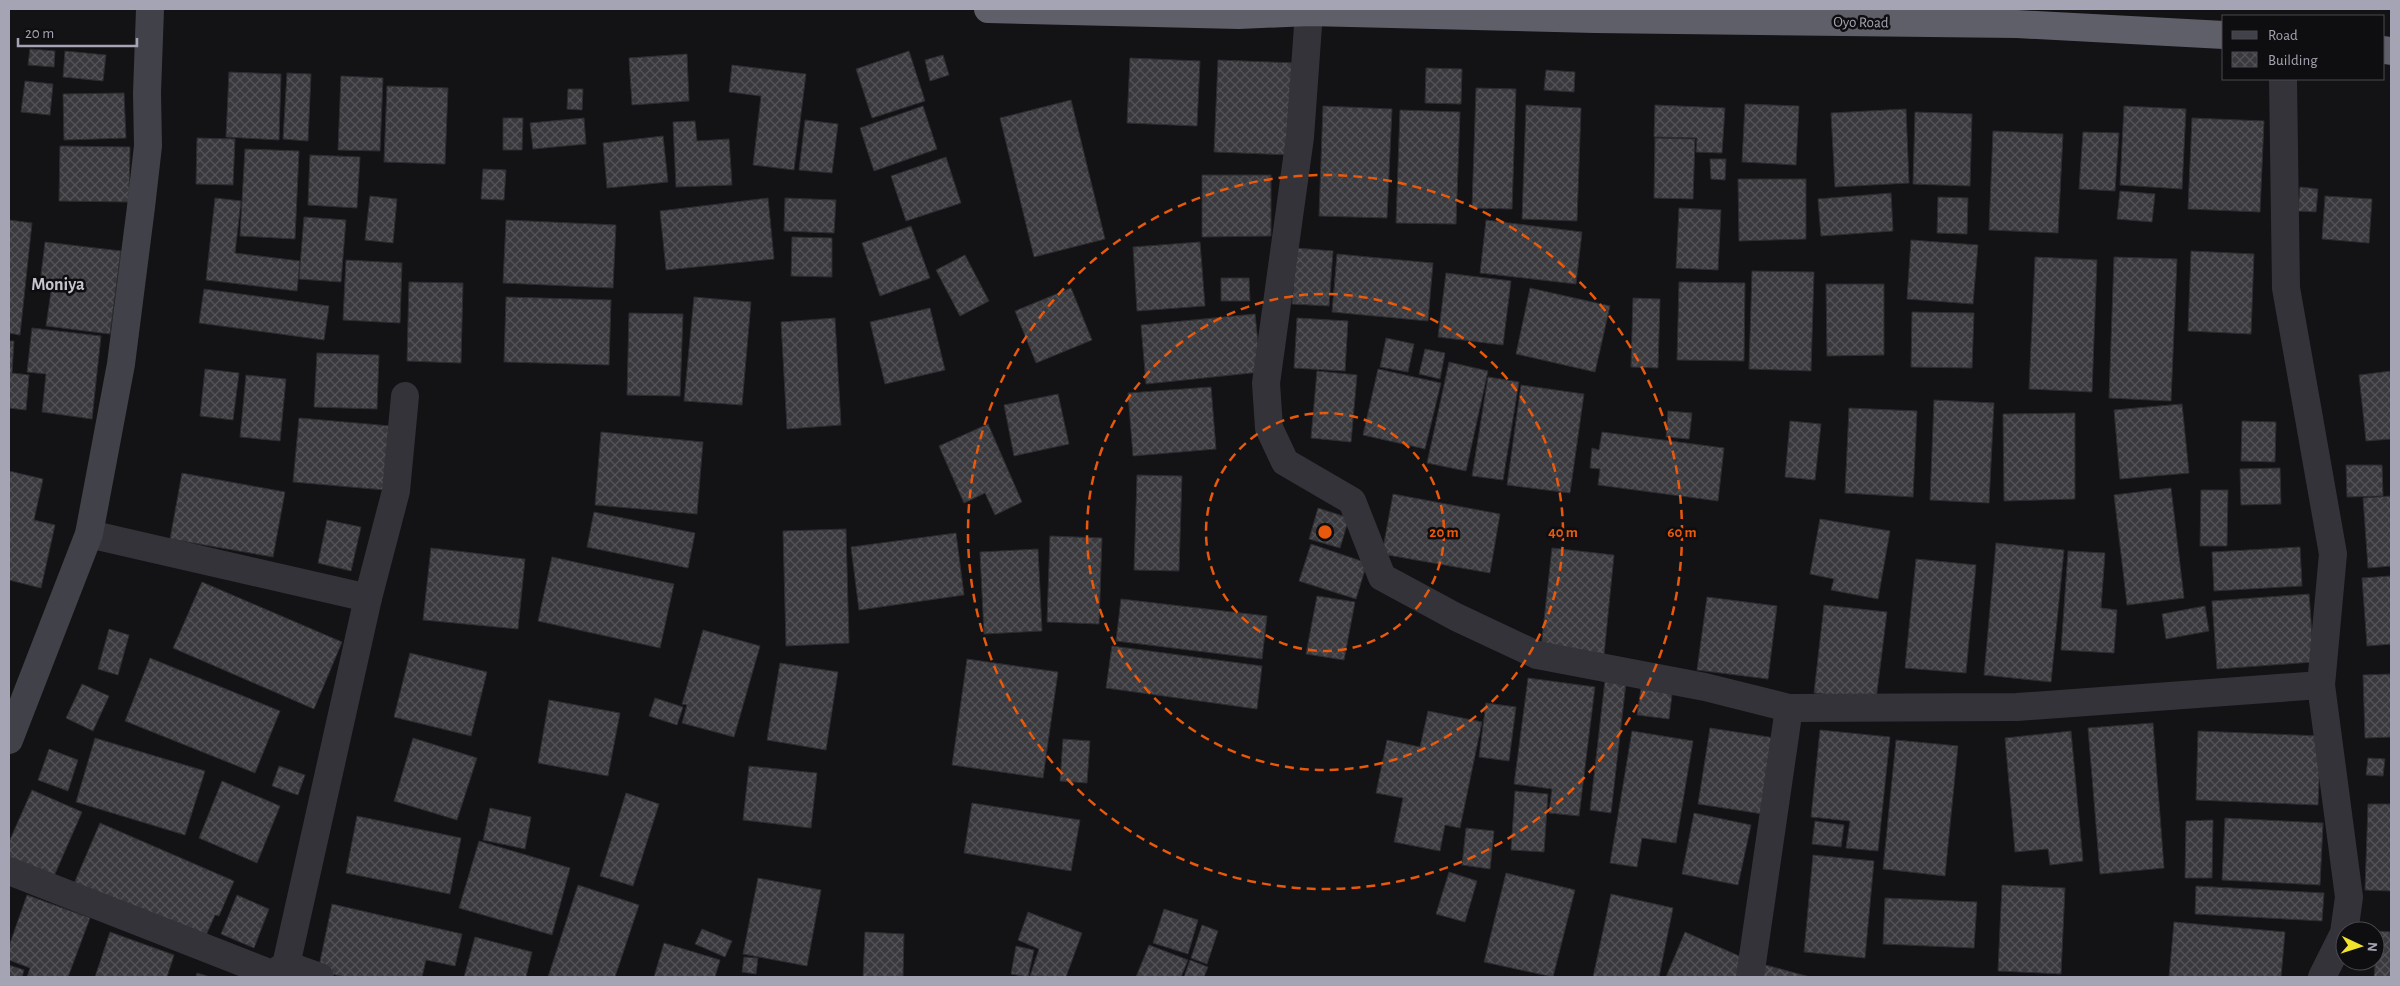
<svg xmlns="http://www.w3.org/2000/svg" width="2400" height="986" font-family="'Alegreya Sans',sans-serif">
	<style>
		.building { fill: url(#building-cross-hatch); stroke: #2d2c30 }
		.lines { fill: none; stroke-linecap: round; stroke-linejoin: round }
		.street { stroke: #343339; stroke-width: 28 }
		.secondary { stroke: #414149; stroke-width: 28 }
		.highway { stroke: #5f5f6a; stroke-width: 28 }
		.ring { fill: none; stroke: #e8590c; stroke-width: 2.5; stroke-dasharray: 9 6 }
		.labels { text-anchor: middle; stroke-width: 5; stroke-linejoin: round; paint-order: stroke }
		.street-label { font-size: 15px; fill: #a4a4b4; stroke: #0e0d0f }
		.quarter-label { font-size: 18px; font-weight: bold; fill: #c5c5d0; stroke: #0e0d0f }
		.centre { fill: #e8590c; stroke: #0e0d0f; stroke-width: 2.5 }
		.ring-label { font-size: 15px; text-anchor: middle; font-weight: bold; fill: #e8590c; stroke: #0e0d0f; stroke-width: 5; stroke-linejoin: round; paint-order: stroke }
	</style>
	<defs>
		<pattern id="building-cross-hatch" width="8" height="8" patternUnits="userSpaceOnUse" patternTransform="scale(1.25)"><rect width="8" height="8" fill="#3a393e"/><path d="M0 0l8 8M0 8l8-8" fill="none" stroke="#545358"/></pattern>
	</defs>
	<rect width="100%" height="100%" fill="#131214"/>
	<!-- building -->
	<g class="building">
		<polygon points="30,49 55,51 54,67 28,65"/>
		<polygon points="65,51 106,55 103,81 63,77"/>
		<polygon points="909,51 925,101 872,118 856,69"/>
		<polygon points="687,54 689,101 632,105 629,58"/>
		<polygon points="943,55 949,75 930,81 925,60"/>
		<polygon points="1130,58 1200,61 1197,126 1127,123"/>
		<polygon points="1218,60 1297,63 1293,155 1214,152"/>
		<polygon points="732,65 806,74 794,170 753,165 761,96 729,92"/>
		<polygon points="1426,68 1462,69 1461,104 1425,103"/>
		<polygon points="1546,70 1575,72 1574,92 1544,90"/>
		<polygon points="229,72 281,74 279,140 226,137"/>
		<polygon points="287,73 311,74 308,141 283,139"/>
		<polygon points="341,76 383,78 380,151 338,150"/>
		<polygon points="25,81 53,84 50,115 21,112"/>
		<polygon points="387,86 448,88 445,164 384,162"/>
		<polygon points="1476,88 1516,89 1512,209 1472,208"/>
		<polygon points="568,89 583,89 582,110 567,109"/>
		<polygon points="124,93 126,138 64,140 63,94"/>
		<polygon points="1071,100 1105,239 1034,257 1000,118"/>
		<polygon points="1745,104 1799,106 1796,165 1742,162"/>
		<polygon points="1526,105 1581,108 1577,221 1522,219"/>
		<polygon points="1655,105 1725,108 1722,153 1696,152 1697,138 1654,137"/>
		<polygon points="923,106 937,149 874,171 860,128"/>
		<polygon points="1323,106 1392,109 1387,218 1319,216"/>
		<polygon points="2124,106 2186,109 2182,189 2120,185"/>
		<polygon points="1906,109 1909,183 1835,187 1831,113"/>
		<polygon points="1400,110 1460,112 1456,224 1396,223"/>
		<polygon points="1915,112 1972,114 1970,186 1913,184"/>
		<polygon points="503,118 523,118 522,150 503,150"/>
		<polygon points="584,118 586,144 533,149 530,123"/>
		<polygon points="2192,118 2264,121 2260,212 2188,209"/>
		<polygon points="805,120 838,124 832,173 799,170"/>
		<polygon points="695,121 697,141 729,139 732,185 676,187 673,122"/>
		<polygon points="1993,131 2063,134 2058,233 1989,230"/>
		<polygon points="2083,132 2119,133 2115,191 2079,189"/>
		<polygon points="663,136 668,182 607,188 603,143"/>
		<polygon points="197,138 235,139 233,185 196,184"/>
		<polygon points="1655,138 1695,139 1693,199 1654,198"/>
		<polygon points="60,146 130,147 129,202 59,201"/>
		<polygon points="245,149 299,151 295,239 240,236"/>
		<polygon points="310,155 360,157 357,208 308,205"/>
		<polygon points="946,157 961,203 906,221 891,176"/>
		<polygon points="1710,159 1726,159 1725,180 1711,179"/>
		<polygon points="483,169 506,170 504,200 481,199"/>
		<polygon points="1202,175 1271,175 1271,236 1202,237"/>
		<polygon points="1738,179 1806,179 1806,239 1739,241"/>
		<polygon points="2300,187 2318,189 2316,212 2298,211"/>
		<polygon points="2120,191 2155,194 2152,222 2117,219"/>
		<polygon points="1891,193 1893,231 1821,236 1818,199"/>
		<polygon points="370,196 397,199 393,243 365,240"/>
		<polygon points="2325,196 2372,199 2369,243 2322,239"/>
		<polygon points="1938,197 1968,198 1967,234 1937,233"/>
		<polygon points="215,198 241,201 235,253 300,261 297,291 206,280"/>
		<polygon points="768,198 774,259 666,270 660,211"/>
		<polygon points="785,198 836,200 834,233 784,231"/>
		<polygon points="1679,208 1721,210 1718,270 1676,268"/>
		<polygon points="304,217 346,220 341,282 299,279"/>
		<polygon points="9,220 32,223 20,335 9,333"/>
		<polygon points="506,220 616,225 613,288 503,283"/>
		<polygon points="1486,220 1582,232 1576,284 1480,273"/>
		<polygon points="911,226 930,278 880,296 862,243"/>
		<polygon points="792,237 832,238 832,277 791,276"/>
		<polygon points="1911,240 1978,245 1973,304 1907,299"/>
		<polygon points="45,242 121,251 110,334 46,326 52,285 40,283"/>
		<polygon points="1200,242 1205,306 1137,311 1133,247"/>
		<polygon points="1296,248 1333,251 1329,306 1292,304"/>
		<polygon points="2191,251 2254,254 2251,334 2188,331"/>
		<polygon points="1337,254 1433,263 1428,321 1332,312"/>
		<polygon points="965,255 989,301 960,316 936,270"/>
		<polygon points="2035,257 2097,260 2092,392 2029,389"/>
		<polygon points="2114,257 2177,259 2171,401 2109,398"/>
		<polygon points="346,260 402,263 400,323 343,320"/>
		<polygon points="1752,271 1814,272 1811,371 1749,369"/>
		<polygon points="1446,273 1511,281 1503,345 1438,337"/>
		<polygon points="1221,278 1249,278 1250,301 1221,301"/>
		<polygon points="409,282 463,283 461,363 407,361"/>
		<polygon points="1679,282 1745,283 1744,361 1677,360"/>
		<polygon points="1826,284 1884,284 1884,355 1827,356"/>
		<polygon points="1071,288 1092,340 1036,363 1015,311"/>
		<polygon points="1530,288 1610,306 1595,372 1516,354"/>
		<polygon points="204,289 329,306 324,340 199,323"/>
		<polygon points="506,297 611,300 609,365 504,362"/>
		<polygon points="694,297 751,302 742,405 684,401"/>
		<polygon points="1633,298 1660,299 1658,368 1631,367"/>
		<polygon points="930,308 945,370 885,384 870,322"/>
		<polygon points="1912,312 1974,313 1972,368 1911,367"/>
		<polygon points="629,313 683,314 680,396 627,395"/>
		<polygon points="1255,314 1261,372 1146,384 1141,325"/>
		<polygon points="835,318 841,425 787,429 781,322"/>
		<polygon points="1297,318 1348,321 1345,371 1294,368"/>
		<polygon points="32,328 101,336 92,419 42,412 46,374 27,372"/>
		<polygon points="1386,338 1414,344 1408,372 1380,367"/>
		<polygon points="9,341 14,341 12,373 29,375 26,410 9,408"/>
		<polygon points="1425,349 1445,353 1440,379 1419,374"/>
		<polygon points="317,353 379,355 377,409 314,407"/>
		<polygon points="1449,362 1488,371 1466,471 1427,463"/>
		<polygon points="205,369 239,373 233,420 200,416"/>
		<polygon points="1378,369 1441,383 1425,449 1363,435"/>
		<polygon points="1317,371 1357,375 1351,442 1311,438"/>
		<polygon points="2391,371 2391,439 2366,441 2359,375"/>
		<polygon points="246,375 286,379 280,441 240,437"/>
		<polygon points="1488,377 1519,382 1503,480 1472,476"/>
		<polygon points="1521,385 1584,394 1570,493 1507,485"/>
		<polygon points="1211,387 1216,449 1133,456 1128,393"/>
		<polygon points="1058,394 1069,444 1014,456 1004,405"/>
		<polygon points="1934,400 1994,403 1989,503 1930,500"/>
		<polygon points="2182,404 2189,473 2120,479 2114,410"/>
		<polygon points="1849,408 1917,411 1913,497 1845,493"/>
		<polygon points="1668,411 1692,413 1689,439 1666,437"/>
		<polygon points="2075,413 2075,499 2004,501 2003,414"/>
		<polygon points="299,418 391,426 385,490 293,482"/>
		<polygon points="1790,421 1821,424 1815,480 1785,477"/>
		<polygon points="2242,421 2276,422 2275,462 2241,461"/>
		<polygon points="988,424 1022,502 995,515 985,493 964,503 939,446"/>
		<polygon points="601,432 703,442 697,514 595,505"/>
		<polygon points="1602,432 1724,448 1718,501 1598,485 1600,469 1590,468 1592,448 1599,450"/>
		<polygon points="2346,465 2382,465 2383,496 2347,497"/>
		<polygon points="2280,468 2281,504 2241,505 2240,469"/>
		<polygon points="9,471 43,479 34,520 55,525 41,588 9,580"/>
		<polygon points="182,473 285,492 273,557 170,539"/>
		<polygon points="1137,475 1182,476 1179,571 1134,570"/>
		<polygon points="2171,488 2184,598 2127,605 2114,495"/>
		<polygon points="2201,490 2228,490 2227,546 2200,546"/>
		<polygon points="1393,494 1500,514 1490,573 1382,554"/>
		<polygon points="2391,496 2391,566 2368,568 2363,498"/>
		<polygon points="1318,508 1349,518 1340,548 1309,539"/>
		<polygon points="594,512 695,533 688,568 587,547"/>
		<polygon points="1820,519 1890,531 1878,599 1831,590 1834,579 1810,574"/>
		<polygon points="327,520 361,527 351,571 318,563"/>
		<polygon points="846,529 849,643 786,646 783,531"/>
		<polygon points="956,533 964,595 859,610 851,547"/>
		<polygon points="1050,536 1102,538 1099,624 1047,622"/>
		<polygon points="1996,543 2064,550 2051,682 1984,675"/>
		<polygon points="1311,544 1367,563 1356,599 1299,581"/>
		<polygon points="2300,547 2302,586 2214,591 2212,552"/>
		<polygon points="431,548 525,559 518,629 423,620"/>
		<polygon points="1552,548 1614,555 1604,655 1541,648"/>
		<polygon points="1038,549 1042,631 984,634 980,552"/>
		<polygon points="2068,551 2105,553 2101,608 2117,610 2114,653 2061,650"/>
		<polygon points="552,557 674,584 660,648 538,621"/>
		<polygon points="1916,559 1976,565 1966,673 1905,668"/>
		<polygon points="2391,576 2391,644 2367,646 2362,578"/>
		<polygon points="202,582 342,642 314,709 173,648"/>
		<polygon points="2309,594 2314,662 2217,669 2212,601"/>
		<polygon points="1317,596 1355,602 1344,660 1306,654"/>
		<polygon points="1707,597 1777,606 1768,679 1697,670"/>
		<polygon points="1121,599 1267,616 1262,659 1116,641"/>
		<polygon points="1824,605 1887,612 1876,700 1814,693"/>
		<polygon points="2205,606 2209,631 2166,639 2162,614"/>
		<polygon points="109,629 129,635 118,675 98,669"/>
		<polygon points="703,630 760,646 734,737 682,723 687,705 682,704"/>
		<polygon points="1112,646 1262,666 1257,709 1106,688"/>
		<polygon points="410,653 487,672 471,736 394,717"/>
		<polygon points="150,658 280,711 255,773 125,721"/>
		<polygon points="967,659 1058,672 1043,778 952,765"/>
		<polygon points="780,663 838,672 826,750 767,740"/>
		<polygon points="2391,674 2391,737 2365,738 2363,675"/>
		<polygon points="1528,678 1595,687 1579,816 1549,813 1552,789 1514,784"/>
		<polygon points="1605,680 1626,683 1611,813 1590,810"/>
		<polygon points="1642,682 1673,686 1669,719 1637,715"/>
		<polygon points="82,684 109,696 93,731 66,718"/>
		<polygon points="655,698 683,707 677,725 649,716"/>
		<polygon points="549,700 620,713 608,776 538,763"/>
		<polygon points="1486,703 1516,707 1509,761 1479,757"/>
		<polygon points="1428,711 1482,722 1460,828 1445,825 1440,851 1394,842 1403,798 1376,793 1387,740 1420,747"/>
		<polygon points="2153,723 2164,868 2100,874 2088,728"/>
		<polygon points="1710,728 1775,738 1763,814 1698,804"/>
		<polygon points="1820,730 1890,737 1878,851 1846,848 1850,821 1811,817"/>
		<polygon points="1632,731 1693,741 1676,843 1642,838 1637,867 1610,863"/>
		<polygon points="2071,731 2083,861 2050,865 2048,849 2015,852 2005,738"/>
		<polygon points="2198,731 2321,736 2318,805 2196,800"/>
		<polygon points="95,738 205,771 185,835 76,802"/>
		<polygon points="413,738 477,758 457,820 394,801"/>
		<polygon points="1063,739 1090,741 1087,783 1060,781"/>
		<polygon points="1896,740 1958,746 1945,876 1883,869"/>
		<polygon points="49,749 78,760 68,791 38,780"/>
		<polygon points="2368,758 2385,759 2383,776 2366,775"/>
		<polygon points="279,766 305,775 298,795 272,786"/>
		<polygon points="749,766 817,773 811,828 743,820"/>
		<polygon points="222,781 280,806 257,863 199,838"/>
		<polygon points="32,790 82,812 51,883 9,864 9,842"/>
		<polygon points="1515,791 1548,794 1544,852 1511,850"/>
		<polygon points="626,793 659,804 633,886 600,876"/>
		<polygon points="972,803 1080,820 1071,871 964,853"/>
		<polygon points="2368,804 2391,804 2391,891 2365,890"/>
		<polygon points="490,808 531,817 525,849 483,840"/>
		<polygon points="1694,813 1751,825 1738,885 1682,874"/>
		<polygon points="357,816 461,838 450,894 346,873"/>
		<polygon points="2225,818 2323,823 2320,885 2222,880"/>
		<polygon points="2213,820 2212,878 2185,878 2186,821"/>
		<polygon points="1815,821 1844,825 1841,847 1812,844"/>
		<polygon points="100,823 234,881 219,916 215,915 203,942 73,886"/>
		<polygon points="1466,828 1494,831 1490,869 1462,865"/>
		<polygon points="479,841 570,868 552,935 459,908"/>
		<polygon points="1813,855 1874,861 1865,958 1804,952"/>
		<polygon points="1449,872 1477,881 1465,922 1436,914"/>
		<polygon points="1506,873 1575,890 1553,977 1484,962"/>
		<polygon points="758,878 821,890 807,966 743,954"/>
		<polygon points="578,885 639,905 615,977 548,977"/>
		<polygon points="2002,885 2065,888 2061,974 1998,971"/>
		<polygon points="2196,886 2324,893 2322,921 2195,914"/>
		<polygon points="1611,894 1673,908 1659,977 1593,977"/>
		<polygon points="27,895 90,918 68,977 27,977 30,968 9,960 9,946"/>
		<polygon points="237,895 269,909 254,948 221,934"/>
		<polygon points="1885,898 1977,902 1974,948 1883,944"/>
		<polygon points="332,904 462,934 455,966 426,960 422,977 345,977 318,971"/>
		<polygon points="1164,909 1198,920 1188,954 1153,943"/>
		<polygon points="1028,912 1082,933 1066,977 1030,976 1039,949 1018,940"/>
		<polygon points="2174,922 2285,932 2281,977 2169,977"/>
		<polygon points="1202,925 1218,931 1207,964 1191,958"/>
		<polygon points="702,929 732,941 725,957 695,944"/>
		<polygon points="2378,931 2391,932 2391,977 2374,977"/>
		<polygon points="110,932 174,955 167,977 95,977"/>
		<polygon points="865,932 904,934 903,977 863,977"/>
		<polygon points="1685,932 1746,959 1738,977 1666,977"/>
		<polygon points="475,937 532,952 526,977 464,977"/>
		<polygon points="664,943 720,960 715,977 654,977"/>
		<polygon points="1149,945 1188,960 1181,977 1136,977"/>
		<polygon points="1016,946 1034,950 1028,977 1011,974"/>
		<polygon points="744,957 758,958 756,974 742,972"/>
		<polygon points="1190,960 1208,967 1204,977 1184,977"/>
		<polygon points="1762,964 1810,977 1759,977"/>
		<polygon points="9,965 24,970 22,977 9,977"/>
		<polygon points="197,973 210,977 196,977"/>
	</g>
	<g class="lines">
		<!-- street -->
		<g class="street">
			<polyline points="1309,12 1300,137 1266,383 1269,428 1285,462 1352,501 1382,577 1456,617 1537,655 1705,687 1789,708 2017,707 2321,685"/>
			<polyline points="2283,79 2286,288 2333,554 2321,685 2349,897 2344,933 2322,977"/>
			<polyline points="89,534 368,598"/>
			<polyline points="9,871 272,974"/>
			<polyline points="286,965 320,977"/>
			<polyline points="271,977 272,974 286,965 368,598 396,491 405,396"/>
			<polyline points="1750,977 1789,708"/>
		</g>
		<!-- secondary -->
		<polyline class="secondary" points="9,740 89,534 121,364 141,207 148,146 147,93 150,9"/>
		<!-- highway -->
		<g class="highway">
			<polyline points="988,9 1239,15 1309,12 1595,19 2017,24 2224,35"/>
			<polyline points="2384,50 2391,51"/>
		</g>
	</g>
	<!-- distance rings -->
	<g class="ring">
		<circle cx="1325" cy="532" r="119"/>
		<circle cx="1325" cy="532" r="238"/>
		<circle cx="1325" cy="532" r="357"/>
	</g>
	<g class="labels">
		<!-- street labels -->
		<g class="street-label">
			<text transform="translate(1861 22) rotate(1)" y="5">Oyo Road</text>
		</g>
		<!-- quarter labels -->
		<g class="quarter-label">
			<text x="58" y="290">Moniya</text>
		</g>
	</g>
	<circle cx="1325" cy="532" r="8" class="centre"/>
	<g class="ring-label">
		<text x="1444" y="537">20 m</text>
		<text x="1563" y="537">40 m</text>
		<text x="1682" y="537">60 m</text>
	</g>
	<!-- border -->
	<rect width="2400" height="986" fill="none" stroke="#a4a4b4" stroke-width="20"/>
	<!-- legend -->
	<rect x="2222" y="15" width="162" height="65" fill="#0e0d0f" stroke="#4a4951"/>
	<rect x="2232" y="31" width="25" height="8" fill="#414149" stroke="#4a4951"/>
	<text x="2268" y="40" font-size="15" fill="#a4a4b4">Road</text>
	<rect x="2232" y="52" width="25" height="15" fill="url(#building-cross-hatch)" stroke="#4a4951"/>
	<text x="2268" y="65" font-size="15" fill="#a4a4b4">Building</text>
	<!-- north arrow -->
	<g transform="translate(2360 946) rotate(94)"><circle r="24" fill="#0e0d0f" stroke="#4a4951"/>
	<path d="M0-4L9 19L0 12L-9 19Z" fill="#f1e22d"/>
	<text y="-8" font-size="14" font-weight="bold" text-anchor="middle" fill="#a4a4b4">N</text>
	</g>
	<!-- scale -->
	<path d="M18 38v8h119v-8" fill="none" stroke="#a4a4b4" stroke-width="2.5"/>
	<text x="25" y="38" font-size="15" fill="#a4a4b4" stroke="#0e0d0f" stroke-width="4" paint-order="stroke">20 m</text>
</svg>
